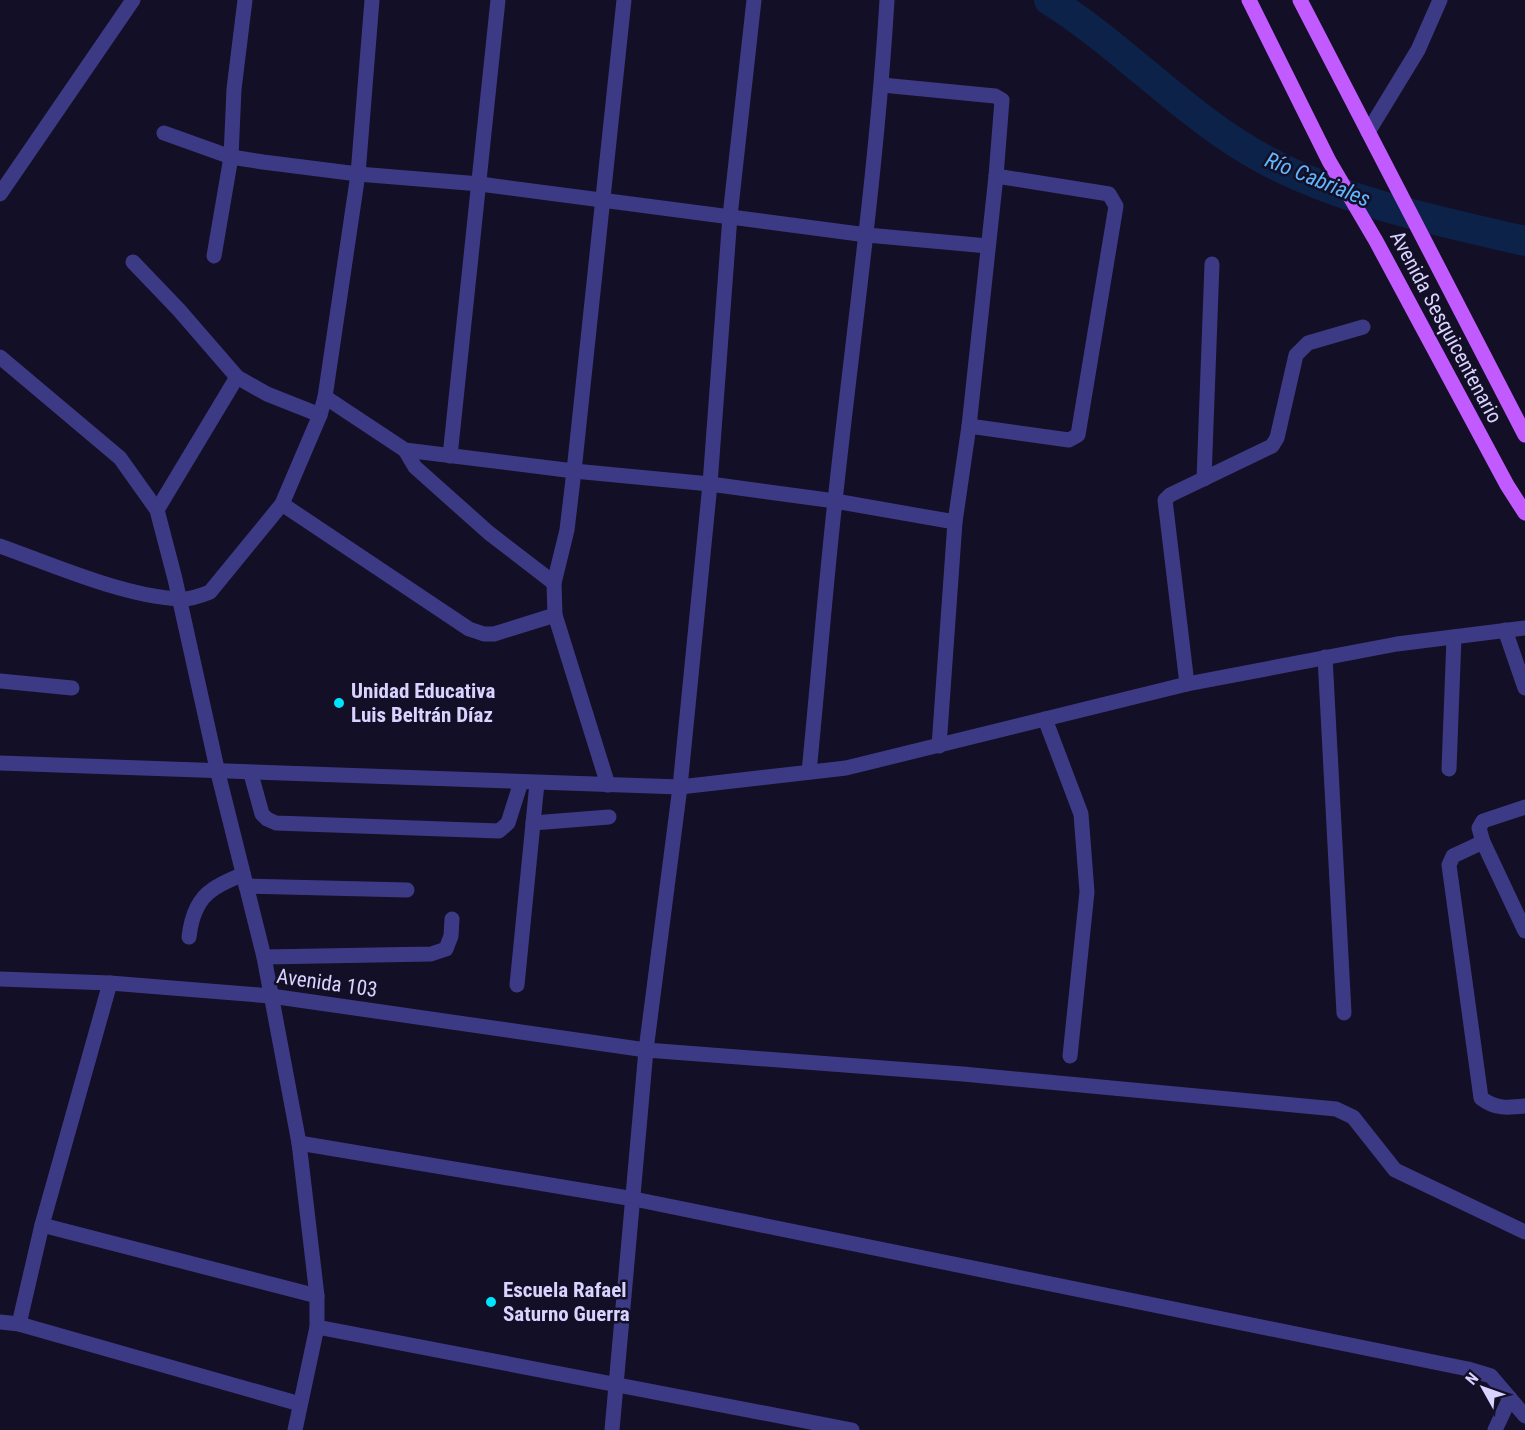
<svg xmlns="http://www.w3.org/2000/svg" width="1525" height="1430" font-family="'Roboto Condensed',sans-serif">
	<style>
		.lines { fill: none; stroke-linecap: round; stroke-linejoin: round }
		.river { stroke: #0c2248; stroke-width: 30 }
		.minor { stroke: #3d3a85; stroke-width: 15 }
		.major { stroke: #c25bff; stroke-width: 15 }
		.poi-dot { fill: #00e5ff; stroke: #130f26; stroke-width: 2 }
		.labels { text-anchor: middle; stroke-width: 5; stroke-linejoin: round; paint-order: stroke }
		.street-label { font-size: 21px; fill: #d9d4ff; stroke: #130f26 }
		.poi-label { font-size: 21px; font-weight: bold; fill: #d9d4ff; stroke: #130f26; text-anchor: start }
		.water-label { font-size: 22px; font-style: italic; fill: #62b6ff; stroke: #130f26 }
	</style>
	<rect width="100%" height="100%" fill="#130f26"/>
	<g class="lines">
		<!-- river -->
		<path class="river" d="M 1049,0 C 1126,48 1187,119 1269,162 C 1348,203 1439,221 1525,241"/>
		<!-- minor -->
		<g class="minor">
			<polyline points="882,85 995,96 1002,100 996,176 969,426 955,522 939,746"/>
			<polyline points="1368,132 1418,50 1440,0"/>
			<polyline points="164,133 231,157 263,162 358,174 480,184 867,235 988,246"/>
			<polyline points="0,194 133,0"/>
			<polyline points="214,256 231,157 234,89 245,0"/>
			<polyline points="133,262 179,310 237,377 267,394 320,415"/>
			<polyline points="0,357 120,458 157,510 175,579 218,773 264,957 299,1143 317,1296 317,1327 295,1430"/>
			<polyline points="325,397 405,450 574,471 710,484 835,501 955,522"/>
			<polyline points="969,426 1069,440 1078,435 1116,206 1109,194 996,176"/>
			<polyline points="405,450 415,467 489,533 554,583"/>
			<polyline points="450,456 498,0"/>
			<polyline points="1204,479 1212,264"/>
			<polyline points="282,504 469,629 484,634 494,634 555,615"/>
			<polyline points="157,510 237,377"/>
			<path d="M 0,546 C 53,565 123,596 179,599 C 189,600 200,596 210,592 L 282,504 L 320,415 L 325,397 L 358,174 L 372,0"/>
			<polyline points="1505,630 1525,688"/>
			<polyline points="1325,657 1344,1013"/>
			<polyline points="0,681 72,688"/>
			<polyline points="1187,684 1165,500 1170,495 1272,446 1277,438 1296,355 1308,343 1363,327"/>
			<polyline points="1045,719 1081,814 1087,892 1070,1056"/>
			<polyline points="0,763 680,787 846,768 1187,684 1397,644 1525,628"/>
			<polyline points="1449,769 1454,637"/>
			<path d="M 809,772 C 818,682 825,591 835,501 C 853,334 877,168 887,0"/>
			<polyline points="251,774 262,814 267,819 276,823 499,831 508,823 521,782"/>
			<polyline points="608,785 555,615 554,583 567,530 574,471 624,0"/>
			<path d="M 1525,807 L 1483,821 L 1479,828 L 1483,842 L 1453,856 L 1449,865 L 1481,1098 C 1495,1109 1507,1108 1525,1106"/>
			<polyline points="533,823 609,817"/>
			<polyline points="1483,842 1525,931"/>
			<polyline points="246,886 407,890"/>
			<path d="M 189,937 C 191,920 197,900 212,890 C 221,883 233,879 243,874"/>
			<polyline points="264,957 431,954 446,949 451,936 452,919"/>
			<polyline points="0,979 110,983 271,996 646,1050 963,1074 1336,1109 1353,1117 1395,1170 1525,1232"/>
			<polyline points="517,985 537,783"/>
			<polyline points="299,1143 634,1199 1468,1369 1491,1376 1525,1416"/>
			<polyline points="42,1225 317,1296"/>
			<polyline points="0,1322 19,1324 300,1404"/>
			<polyline points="19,1324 42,1225 110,983"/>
			<polyline points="317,1327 852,1430"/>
			<polyline points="612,1430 646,1050 680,787 710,484 730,216 754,0"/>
			<polyline points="1495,1430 1510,1398"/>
		</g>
		<!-- major -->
		<g class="major">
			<polyline points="1249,0 1329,161 1376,241 1507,485 1525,513"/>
			<path d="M 1300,0 C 1374,146 1451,289 1525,435"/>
		</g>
	</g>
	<!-- markers -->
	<g class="poi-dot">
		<circle cx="339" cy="703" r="6"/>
		<circle cx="491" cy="1302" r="6"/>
	</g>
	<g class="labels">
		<!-- street labels -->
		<g class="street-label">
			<text transform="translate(1446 327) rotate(62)" y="7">Avenida Sesquicentenario</text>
			<text transform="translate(327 983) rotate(8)" y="7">Avenida 103</text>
		</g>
		<!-- poi labels -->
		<g class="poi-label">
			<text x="351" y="698">Unidad Educativa<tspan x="351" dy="24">Luis Beltrán Díaz</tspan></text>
			<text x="503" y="1297">Escuela Rafael<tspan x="503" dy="24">Saturno Guerra</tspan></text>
		</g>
		<!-- water labels -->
		<g class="water-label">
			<text transform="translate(1318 179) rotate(22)" y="8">Río Cabriales</text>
		</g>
	</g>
	<!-- north arrow -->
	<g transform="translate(1483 1388) rotate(310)" stroke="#130f26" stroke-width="4.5" paint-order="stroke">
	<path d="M0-4.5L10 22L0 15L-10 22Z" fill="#d9d4ff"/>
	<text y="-9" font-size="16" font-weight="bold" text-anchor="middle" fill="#d9d4ff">N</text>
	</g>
</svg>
